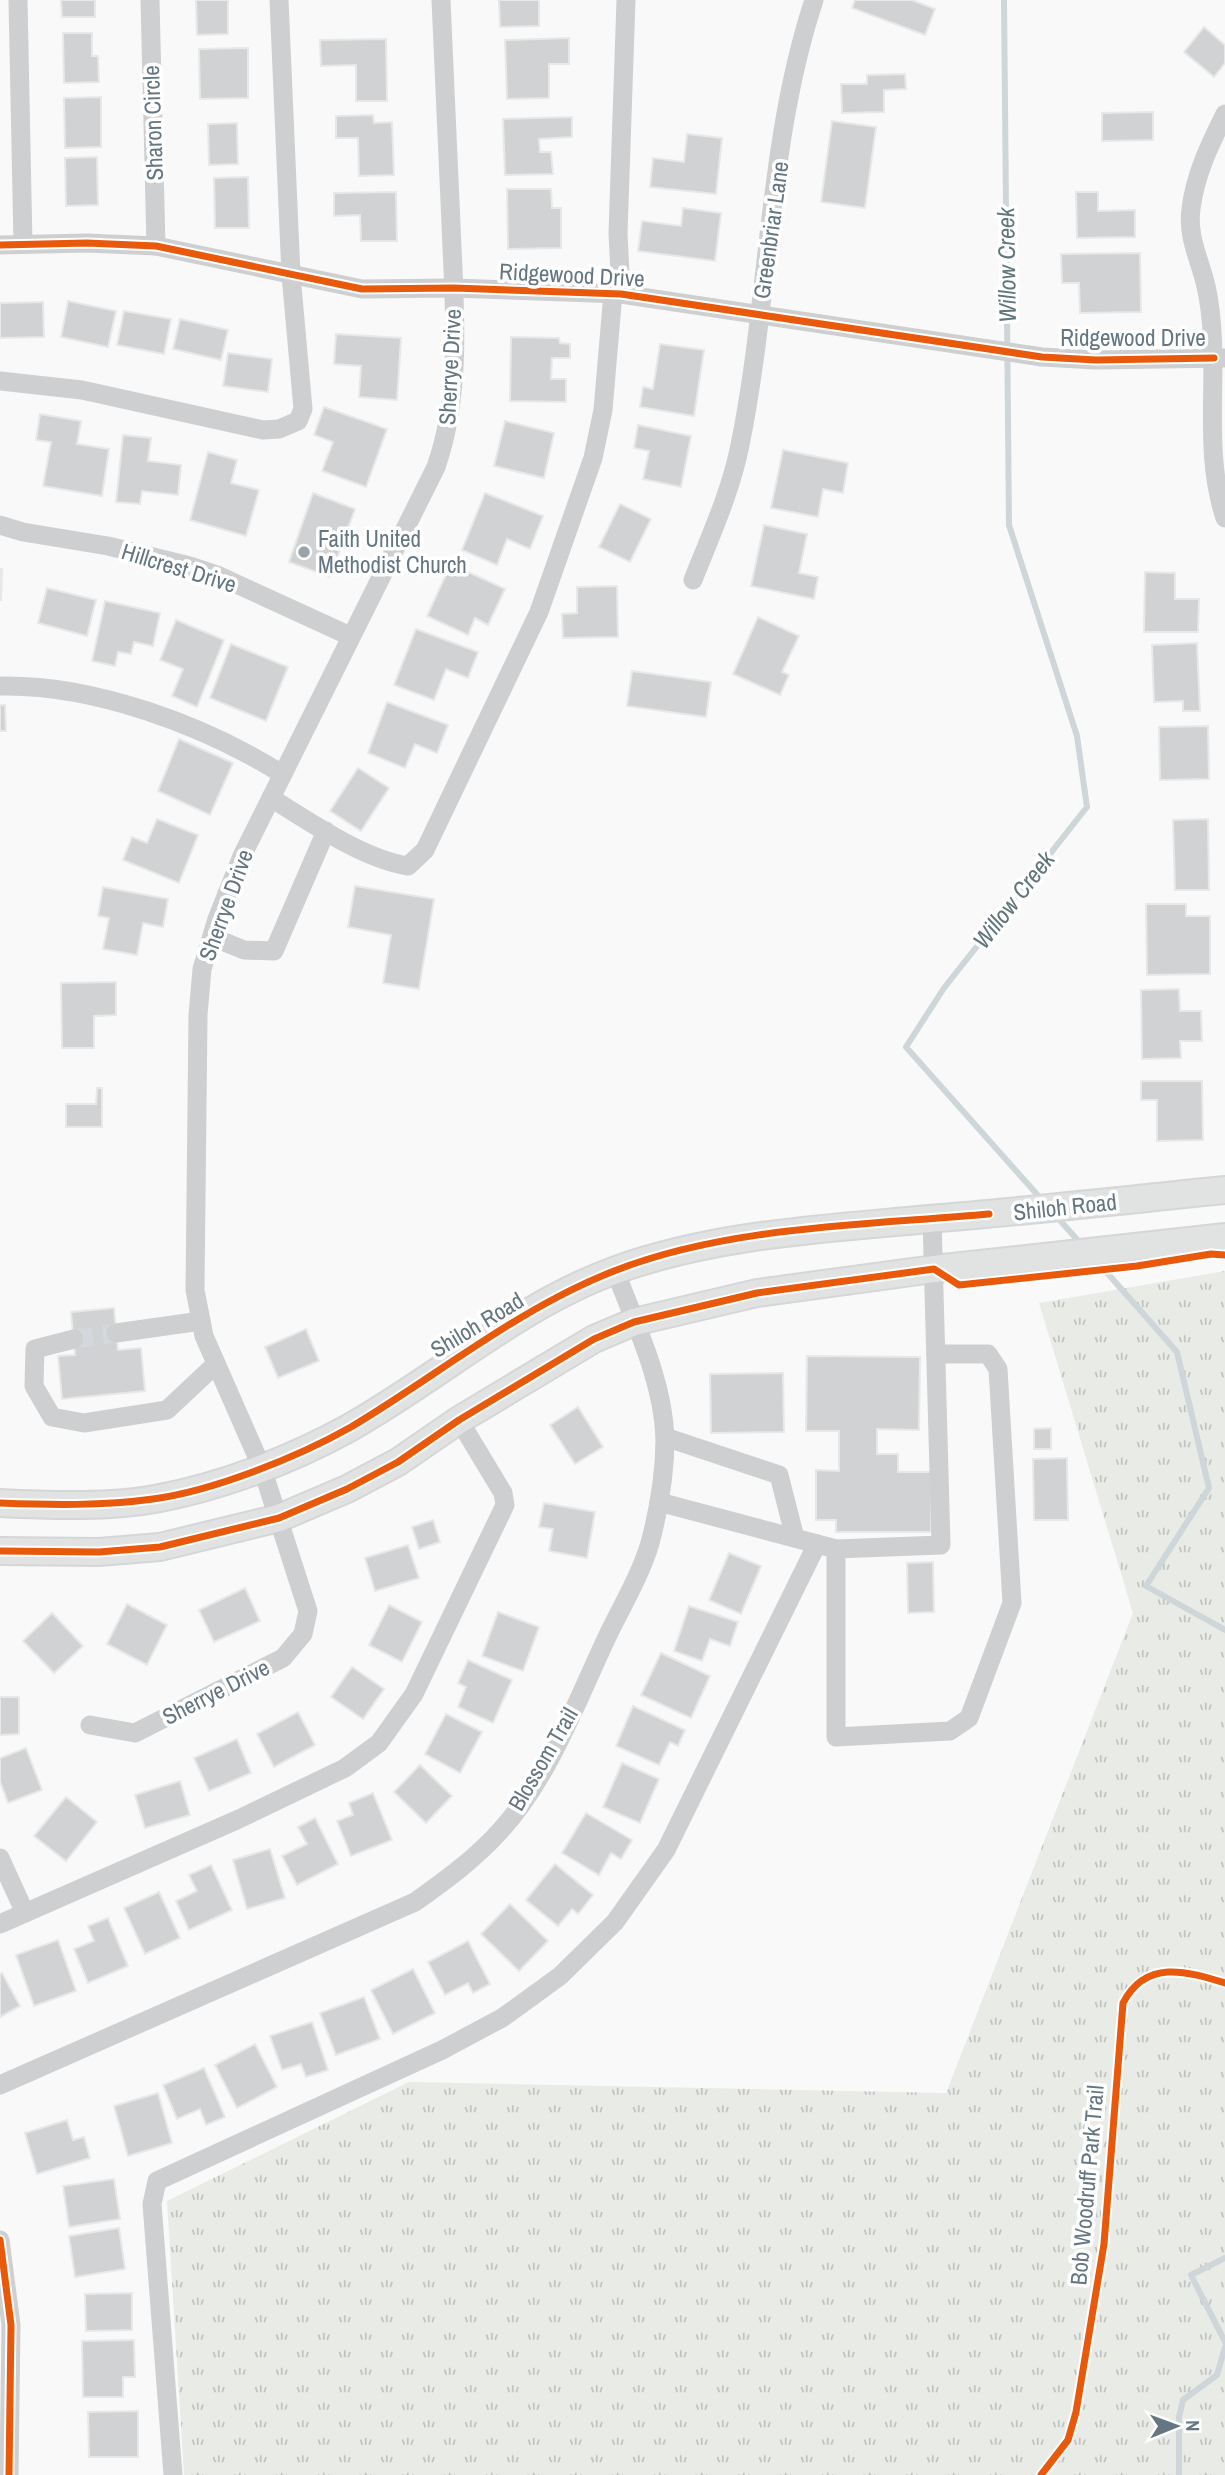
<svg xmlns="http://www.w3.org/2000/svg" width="1225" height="2475" font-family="'Archivo Narrow',sans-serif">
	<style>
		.park { fill: url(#park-tufts) }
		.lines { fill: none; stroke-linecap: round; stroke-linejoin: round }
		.stream { stroke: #ced6d9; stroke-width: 6 }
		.building { fill: #d0d2d3; stroke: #e8e8e8; stroke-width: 2 }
		.minor-tunnel { stroke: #d4d8dc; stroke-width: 19; stroke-dasharray: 19 10; stroke-linecap: butt }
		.major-casing { stroke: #d5d6d7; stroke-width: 30 }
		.minor { stroke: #cecfd0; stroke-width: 19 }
		.major { stroke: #e1e2e2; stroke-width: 26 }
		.cycleway-casing { stroke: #fff; stroke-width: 11 }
		.cycleway { stroke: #e8590c; stroke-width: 7 }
		.poi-dot { fill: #99a4ac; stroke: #fff; stroke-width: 2.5 }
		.labels { text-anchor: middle; stroke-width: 7; stroke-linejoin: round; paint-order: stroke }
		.street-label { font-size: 23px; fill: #657683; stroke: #fff }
		.poi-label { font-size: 23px; fill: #657683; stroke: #fff; text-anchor: start }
		.water-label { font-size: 24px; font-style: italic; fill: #60757c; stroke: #fff }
	</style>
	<defs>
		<pattern id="park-tufts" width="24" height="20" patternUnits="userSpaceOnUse" patternTransform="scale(1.75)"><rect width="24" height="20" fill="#e8ebe6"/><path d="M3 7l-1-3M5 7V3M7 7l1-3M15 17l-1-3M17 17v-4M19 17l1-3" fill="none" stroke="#c0c3c0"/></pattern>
	</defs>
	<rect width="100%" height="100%" fill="#f9f9f9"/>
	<!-- park -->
	<polygon class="park" points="1225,1271 1225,2475 184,2475 167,2201 409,2082 946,2093 1133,1613 1039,1303"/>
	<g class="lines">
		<!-- stream -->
		<g class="stream">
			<polyline points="1004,0 1009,525 1077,736 1087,807 944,988 906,1047 1042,1200"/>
			<polyline points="1056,1216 1082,1245"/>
			<polyline points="1094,1258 1177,1352 1209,1488 1146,1586 1225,1630"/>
			<polyline points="1225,2258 1191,2275 1225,2342"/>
			<polyline points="1179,2475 1179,2417 1183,2400 1217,2375 1225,2347"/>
		</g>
	</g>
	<!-- building -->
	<g class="building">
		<polygon points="61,0 95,0 95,17 62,17"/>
		<polygon points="196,0 228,0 228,34 197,35"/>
		<polygon points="499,0 539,0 539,26 500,27"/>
		<polygon points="855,0 912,0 935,9 925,35 852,8"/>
		<polygon points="1204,27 1225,45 1225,63 1214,77 1184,52"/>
		<polygon points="63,33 92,33 92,56 98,56 99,82 64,83"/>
		<polygon points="569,38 569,64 549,64 549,98 507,99 505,40"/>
		<polygon points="386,39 387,101 356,101 356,65 321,66 320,40"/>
		<polygon points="248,48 248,98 200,99 199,49"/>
		<polygon points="905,74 906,89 884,90 884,112 842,113 841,84 867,84 867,75"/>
		<polygon points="101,97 101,147 65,148 64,98"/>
		<polygon points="1153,112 1153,140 1102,141 1102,113"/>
		<polygon points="373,115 374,123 392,122 394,175 359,176 358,138 336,138 336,116"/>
		<polygon points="572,117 572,137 539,139 540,152 551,152 553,174 505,175 503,119"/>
		<polygon points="832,121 876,127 865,208 821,202"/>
		<polygon points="237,123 238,164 209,165 208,124"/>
		<polygon points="687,134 722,138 716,194 650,187 653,158 684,162"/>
		<polygon points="97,157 98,205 66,206 65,158"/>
		<polygon points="248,177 249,228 215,228 214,178"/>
		<polygon points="507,189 551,189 552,208 561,208 561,248 508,249"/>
		<polygon points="396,192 397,241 361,241 360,215 334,216 334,193"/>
		<polygon points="1076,192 1098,192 1098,211 1135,210 1135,237 1077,238"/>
		<polygon points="683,208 721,213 715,261 638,251 642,221 681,226"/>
		<polygon points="1140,253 1141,312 1080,313 1079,283 1062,283 1061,254"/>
		<polygon points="68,301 116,311 108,347 61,337"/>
		<polygon points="43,302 44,337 0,338 0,303"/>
		<polygon points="124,311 171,319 164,354 117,345"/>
		<polygon points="180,319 228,330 221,360 173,349"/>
		<polygon points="336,334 401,338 397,400 359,397 361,366 334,364"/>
		<polygon points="511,337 559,338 560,343 570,344 570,358 552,358 551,379 566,379 566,402 510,401"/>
		<polygon points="660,344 704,350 694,416 640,407 643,387 653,389"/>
		<polygon points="228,353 272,359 268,392 223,386"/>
		<polygon points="324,407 387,429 366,487 322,471 333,442 314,435"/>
		<polygon points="40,414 81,421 77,444 109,449 102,496 43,486 51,442 36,440"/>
		<polygon points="505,421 554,433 544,478 494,466"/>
		<polygon points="638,425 691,436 681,487 643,479 649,451 634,448"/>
		<polygon points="123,435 151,438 148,461 181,465 178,495 142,491 140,504 116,502"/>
		<polygon points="783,450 848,463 843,493 823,489 818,517 771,508"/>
		<polygon points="208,452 237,460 231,483 259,490 246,536 190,520"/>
		<polygon points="313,493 355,509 330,577 289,562"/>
		<polygon points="485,493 543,516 530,549 507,539 497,565 462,550"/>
		<polygon points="620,504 651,519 630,562 599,547"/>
		<polygon points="764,525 807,534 799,573 818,577 814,599 751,586"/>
		<polygon points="451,564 505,589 488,625 475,618 468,635 427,616"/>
		<polygon points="0,569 2,569 1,600 0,600"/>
		<polygon points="1145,572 1175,573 1175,599 1199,599 1198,632 1144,632"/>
		<polygon points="617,586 618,637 563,638 562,614 577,613 577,587"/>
		<polygon points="47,588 96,600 87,636 38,623"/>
		<polygon points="105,601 160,613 153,646 134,642 131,654 118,652 115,666 92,661"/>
		<polygon points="758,617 799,636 782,672 789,675 780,695 733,674"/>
		<polygon points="176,620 224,640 197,707 172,696 183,669 160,660"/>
		<polygon points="416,629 478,652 468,678 446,669 434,700 394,685"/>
		<polygon points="1197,643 1200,711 1183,711 1183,701 1154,702 1152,645"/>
		<polygon points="231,644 288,667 266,721 210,698"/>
		<polygon points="632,671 711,682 706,717 627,706"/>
		<polygon points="387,702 448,725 437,753 415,744 405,768 368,753"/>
		<polygon points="0,705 5,705 6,731 0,731"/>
		<polygon points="1208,726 1209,779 1160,780 1159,727"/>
		<polygon points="179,739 233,763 210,815 158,791"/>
		<polygon points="358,768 389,788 361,831 330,811"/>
		<polygon points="157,819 198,835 179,883 123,860 132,837 147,843"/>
		<polygon points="1208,819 1209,890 1175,890 1173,820"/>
		<polygon points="355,886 434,899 419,989 383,983 391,935 348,927"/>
		<polygon points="103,887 168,899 163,927 143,923 137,955 103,949 109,918 98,916"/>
		<polygon points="1146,904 1186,904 1186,916 1210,916 1210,974 1147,975"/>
		<polygon points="116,982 116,1015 94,1016 94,1048 62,1048 61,983"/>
		<polygon points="1179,989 1180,1011 1201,1011 1202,1041 1180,1041 1181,1058 1142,1059 1141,990"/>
		<polygon points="1141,1081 1202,1081 1203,1140 1157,1141 1157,1100 1141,1100"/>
		<polygon points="97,1088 102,1088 102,1127 66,1127 66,1104 96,1104"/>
		<polygon points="114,1308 118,1350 141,1348 145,1391 62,1399 58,1356 75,1355 71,1312"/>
		<polygon points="306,1329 319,1361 278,1378 265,1347"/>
		<polygon points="807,1356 920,1357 919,1430 877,1429 877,1454 898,1454 898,1472 931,1472 931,1532 836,1532 836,1520 816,1520 816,1470 839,1471 839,1431 806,1431"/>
		<polygon points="783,1373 784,1432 711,1433 710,1374"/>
		<polygon points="578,1407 603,1447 575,1464 550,1425"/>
		<polygon points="1051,1428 1051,1449 1034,1449 1034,1429"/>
		<polygon points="1067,1458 1068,1520 1034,1520 1033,1459"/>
		<polygon points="544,1503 595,1512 587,1558 549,1551 553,1529 539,1527"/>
		<polygon points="433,1520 440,1542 419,1549 412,1527"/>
		<polygon points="408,1545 419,1578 375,1591 365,1558"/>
		<polygon points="729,1553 761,1566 741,1614 709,1600"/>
		<polygon points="933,1562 934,1612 908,1613 907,1563"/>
		<polygon points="245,1588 260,1621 214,1642 199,1610"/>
		<polygon points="127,1604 167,1625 147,1665 107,1644"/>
		<polygon points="389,1605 422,1622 402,1662 369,1645"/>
		<polygon points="689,1606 738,1622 730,1646 710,1639 702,1661 674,1651"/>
		<polygon points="498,1612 539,1627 523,1671 482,1656"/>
		<polygon points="52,1613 83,1646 54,1673 23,1641"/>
		<polygon points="661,1653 710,1676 691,1718 641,1695"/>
		<polygon points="468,1660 512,1680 493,1723 458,1707 466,1687 458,1683"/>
		<polygon points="352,1667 384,1689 363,1719 331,1697"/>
		<polygon points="0,1697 19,1697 19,1734 0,1735"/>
		<polygon points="633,1706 685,1730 678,1746 670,1742 659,1765 616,1746"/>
		<polygon points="298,1712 315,1745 274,1767 257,1734"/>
		<polygon points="446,1714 482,1732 460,1773 425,1754"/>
		<polygon points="237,1739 251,1773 209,1791 194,1758"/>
		<polygon points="26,1748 42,1790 8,1803 0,1781 0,1758"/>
		<polygon points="622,1763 659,1779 640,1823 603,1807"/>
		<polygon points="420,1765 452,1796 426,1823 394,1792"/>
		<polygon points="180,1781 190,1815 145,1828 135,1795"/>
		<polygon points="373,1793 392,1840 351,1856 337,1821 353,1815 349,1803"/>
		<polygon points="66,1797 97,1822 66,1861 34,1836"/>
		<polygon points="586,1813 632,1840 621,1859 611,1853 599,1875 562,1853"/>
		<polygon points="315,1818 338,1864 297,1885 282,1856 307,1844 298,1827"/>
		<polygon points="270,1849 285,1898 247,1909 233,1860"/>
		<polygon points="555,1864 593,1895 578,1914 572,1909 558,1926 526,1900"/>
		<polygon points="211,1865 232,1910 189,1930 176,1901 197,1891 189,1875"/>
		<polygon points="159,1892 180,1938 145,1954 124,1908"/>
		<polygon points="510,1904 548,1941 519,1971 481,1934"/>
		<polygon points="108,1918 128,1966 88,1983 74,1949 94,1941 88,1926"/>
		<polygon points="58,1940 76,1991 34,2006 16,1955"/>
		<polygon points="468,1941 490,1984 473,1993 468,1983 445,1995 428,1962"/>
		<polygon points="413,1969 435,2013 393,2034 371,1990"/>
		<polygon points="2,1973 20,2006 0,2017 0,1974"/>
		<polygon points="364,1997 380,2039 336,2055 320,2013"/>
		<polygon points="312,2022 328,2070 306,2077 301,2064 282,2070 270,2036"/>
		<polygon points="255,2044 277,2087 237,2108 215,2065"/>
		<polygon points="204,2068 225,2117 206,2125 200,2109 177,2119 163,2085"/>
		<polygon points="158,2093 172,2143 128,2156 114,2106"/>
		<polygon points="67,2120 73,2140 84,2137 90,2158 37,2174 25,2133"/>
		<polygon points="114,2179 120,2219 69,2227 63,2186"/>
		<polygon points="119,2228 125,2269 75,2277 69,2236"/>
		<polygon points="132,2293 132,2330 86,2331 85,2294"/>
		<polygon points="134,2340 135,2377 123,2377 123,2397 83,2397 82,2341"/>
		<polygon points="138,2411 138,2457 89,2457 88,2412"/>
	</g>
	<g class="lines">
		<!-- minor-tunnel -->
		<polyline class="minor-tunnel" points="74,1339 116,1333"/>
		<defs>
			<g id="major">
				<path d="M 0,1503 C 50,1505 105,1508 155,1499 C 221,1487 291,1460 349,1428 C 438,1378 519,1305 616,1270 C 716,1234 824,1229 929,1219 C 1028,1211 1126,1200 1225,1190"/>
				<polyline points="0,1551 99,1552 160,1547 279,1518 347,1489 398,1462 459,1420 594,1339 634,1322 757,1293 934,1269 1225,1237"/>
			</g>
		</defs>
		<!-- major casing -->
		<use href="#major" class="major-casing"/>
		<!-- minor -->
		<g class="minor">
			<polyline points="18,0 23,244"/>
			<polyline points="150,0 156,246"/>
			<path d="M 1225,114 C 1210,144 1195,175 1191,209 C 1187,237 1200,260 1206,286 C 1223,363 1200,443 1225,518"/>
			<polyline points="0,245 87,243 156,246 362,289 454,288 621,294 1042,357 1096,360 1225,358"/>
			<polyline points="621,294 618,233 626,0"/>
			<polyline points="0,381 82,390 263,430 279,429 298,421 303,409 291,275 279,0"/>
			<polyline points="0,525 23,532 108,546 190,566 217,575 350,636"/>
			<path d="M 693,580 C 710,537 731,491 740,445 C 770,298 767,142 814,0"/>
			<path d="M 0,686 C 93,684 204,725 282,774"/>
			<path d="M 271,798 C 310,822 363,859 408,866 L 425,850 L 539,612 L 593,458 L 603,410 L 613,293"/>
			<polyline points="212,937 244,950 274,951 326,831"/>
			<polyline points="116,1333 201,1321"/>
			<polyline points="74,1339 35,1349 34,1386 52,1417 84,1423 167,1410 216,1364"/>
			<polyline points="665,1437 779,1475 795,1538"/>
			<polyline points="659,1502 836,1549 941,1545 932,1219"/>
			<polyline points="836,1549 836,1737 950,1731 969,1718 1012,1603 998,1369 988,1354 936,1354"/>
			<path d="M 90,1725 L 135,1733 L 283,1658 L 303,1634 L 308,1611 L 262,1468 L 204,1336 L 195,1290 L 198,1015 L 202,969 L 217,919 L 242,856 L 436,467 C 463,390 454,304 451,224 C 448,149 444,75 441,0"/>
			<polyline points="0,1858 25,1913"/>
			<polyline points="0,1924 239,1819 345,1768 379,1743 414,1694 505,1505 503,1493 459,1420"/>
			<path d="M 0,2085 L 415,1902 C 446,1880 476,1858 501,1830 C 550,1776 577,1700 608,1635 C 622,1606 641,1574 650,1543 C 659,1509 665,1473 665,1438 C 663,1380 635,1324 615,1270"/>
			<polyline points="0,2240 11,2325 9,2475"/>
			<polyline points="173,2475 152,2204 157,2181 442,2050 502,2018 560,1976 615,1922 666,1850 817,1544"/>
		</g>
		<!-- major -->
		<use href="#major" class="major"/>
		<defs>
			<g id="cycleway">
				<polyline points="0,245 87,243 156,246 362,289 454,288 621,294 1042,357 1096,360 1214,358"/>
				<path d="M 0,1503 C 50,1505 103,1506 153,1499 C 213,1491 298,1457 351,1427 C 438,1375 519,1308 614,1271 C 728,1226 868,1225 989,1214"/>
				<polyline points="0,1551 99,1552 160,1547 279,1518 347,1489 398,1462 459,1420 594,1339 634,1322 757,1293 934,1269 959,1285 1137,1266 1211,1254 1225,1255"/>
				<polyline points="0,2240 11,2325 9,2475"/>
				<path d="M 1041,2475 L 1068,2440 L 1076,2412 L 1104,2244 L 1123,2003 C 1146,1959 1186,1971 1225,1983"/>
			</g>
		</defs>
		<!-- cycleway casing -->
		<use href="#cycleway" class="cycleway-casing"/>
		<!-- cycleway -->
		<use href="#cycleway" class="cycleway"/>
	</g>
	<!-- markers -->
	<circle class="poi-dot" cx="304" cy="552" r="7"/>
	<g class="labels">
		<!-- street labels -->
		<g class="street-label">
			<text transform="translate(153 123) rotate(-92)" y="8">Sharon Circle</text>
			<text transform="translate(771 230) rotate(-82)" y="8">Greenbriar Lane</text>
			<text transform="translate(572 275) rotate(3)" y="8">Ridgewood Drive</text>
			<text x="1133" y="346">Ridgewood Drive</text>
			<text transform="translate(450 367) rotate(-87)" y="8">Sherrye Drive</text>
			<text transform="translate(179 568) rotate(17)" y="8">Hillcrest Drive</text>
			<text transform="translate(226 905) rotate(-70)" y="8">Sherrye Drive</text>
			<text transform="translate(1065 1207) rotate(-6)" y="8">Shiloh Road</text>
			<text transform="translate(477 1325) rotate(-31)" y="8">Shiloh Road</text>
			<text transform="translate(216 1692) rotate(-27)" y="8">Sherrye Drive</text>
			<text transform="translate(543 1759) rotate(-60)" y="8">Blossom Trail</text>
			<text transform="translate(1087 2185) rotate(-85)" y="8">Bob Woodruff Park Trail</text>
		</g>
		<!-- poi labels -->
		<g class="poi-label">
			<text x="318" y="547">Faith United<tspan x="318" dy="26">Methodist Church</tspan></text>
		</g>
		<!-- water labels -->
		<g class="water-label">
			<text transform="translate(1007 265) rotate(-91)" y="8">Willow Creek</text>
			<text transform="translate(1014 900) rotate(-52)" y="8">Willow Creek</text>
		</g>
	</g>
	<!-- north arrow -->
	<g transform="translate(1176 2426) rotate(89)" stroke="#ffffff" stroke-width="5" paint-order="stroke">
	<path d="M0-5L12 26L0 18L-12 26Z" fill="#657683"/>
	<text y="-10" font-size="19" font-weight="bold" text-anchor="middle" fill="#657683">N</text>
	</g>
</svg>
